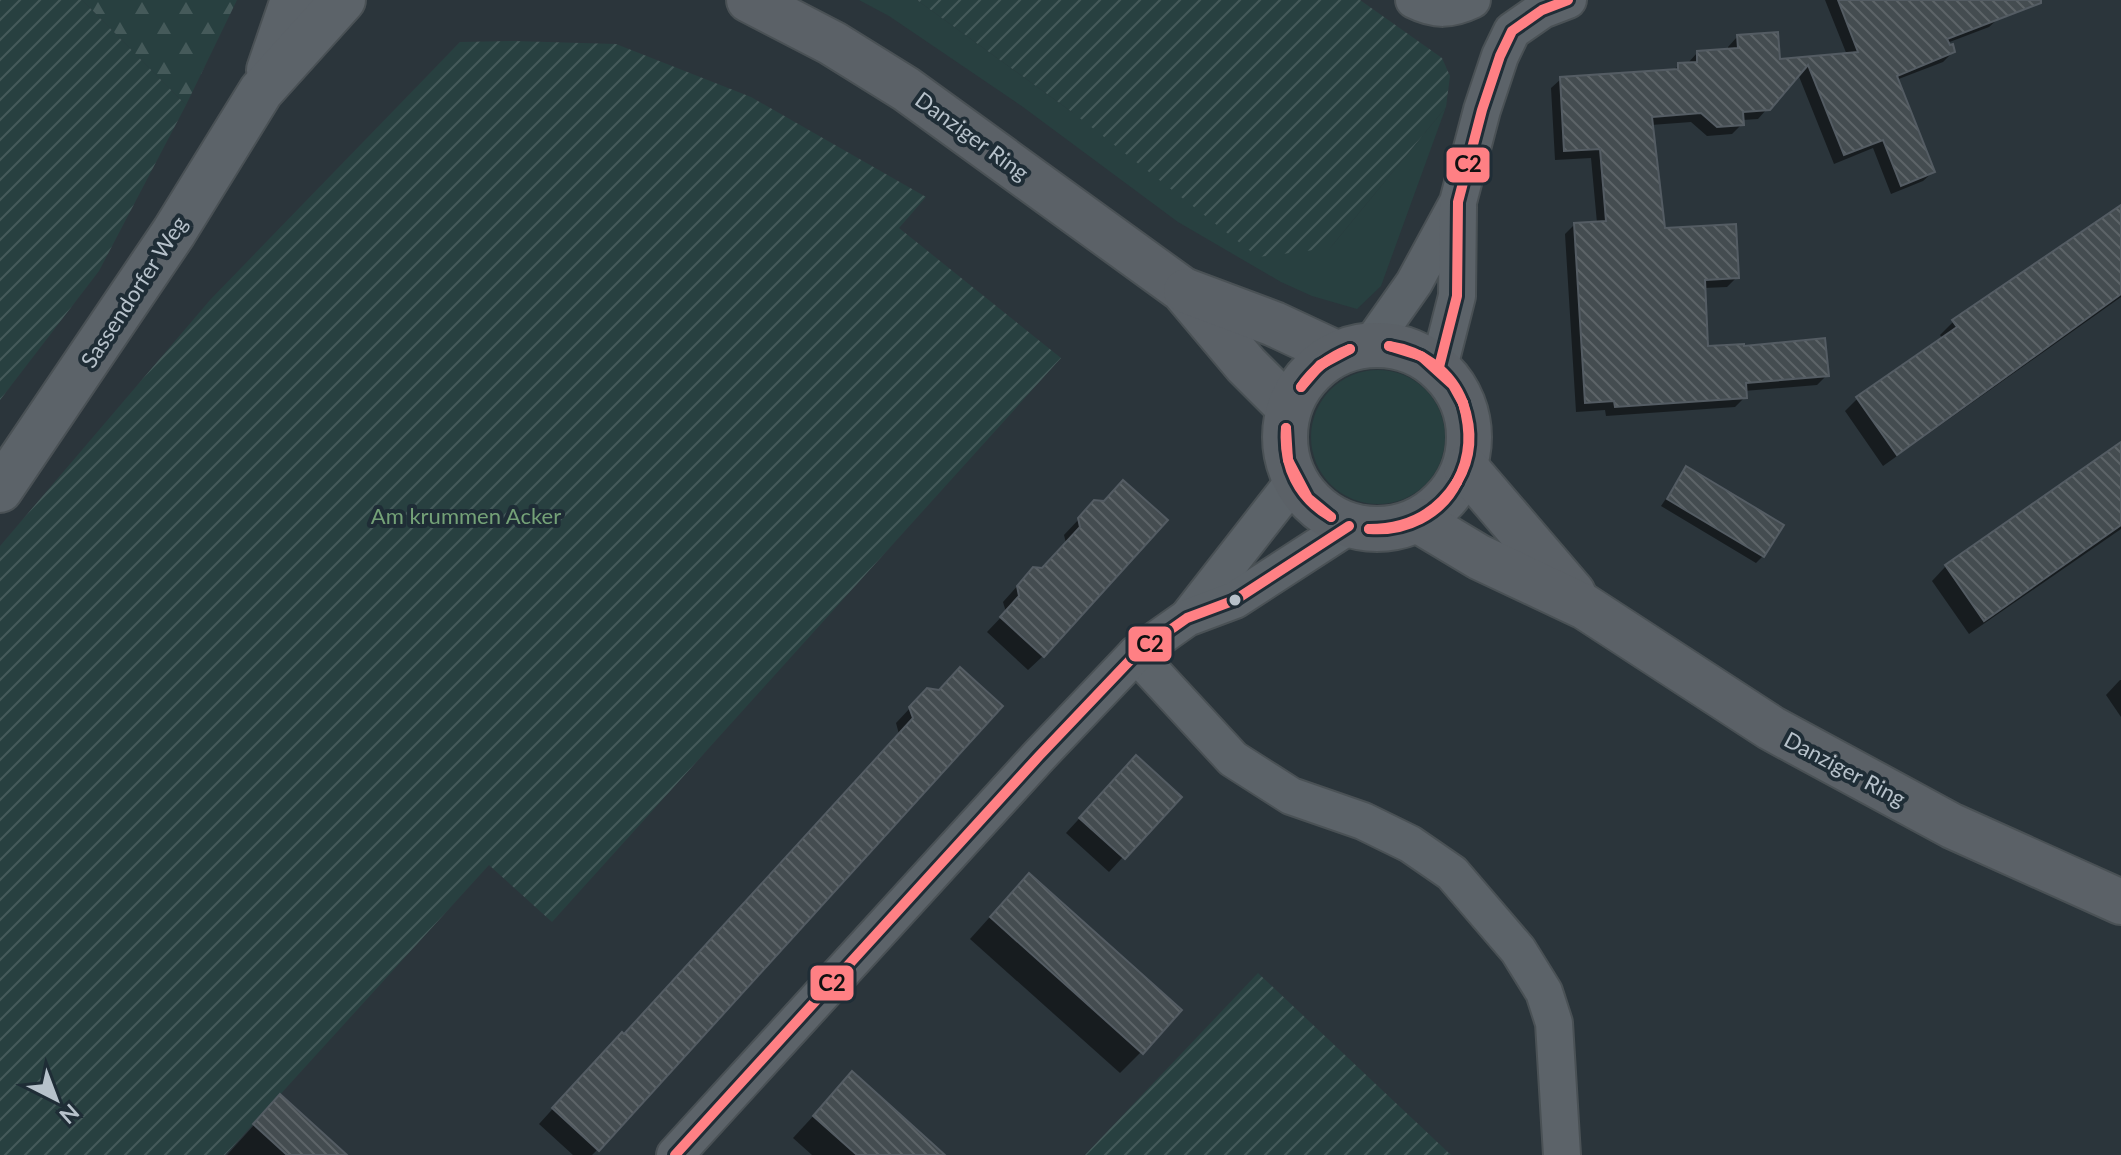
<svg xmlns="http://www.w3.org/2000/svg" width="2121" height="1155" font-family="Lato,sans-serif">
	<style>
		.green { fill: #284040 }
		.forest { fill: url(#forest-firs) }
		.garden { fill: url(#garden-furrows) }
		.shadow { fill: #0007 }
		.building { fill: url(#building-back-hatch); stroke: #545c63; stroke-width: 2 }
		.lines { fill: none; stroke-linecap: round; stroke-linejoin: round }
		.minor-casing { stroke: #4a5155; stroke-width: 40 }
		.tertiary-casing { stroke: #4a5155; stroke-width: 48 }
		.secondary-casing { stroke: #4a5155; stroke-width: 48 }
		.minor { stroke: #5c6369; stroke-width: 36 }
		.tertiary { stroke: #5c6369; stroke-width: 44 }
		.secondary { stroke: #5b6167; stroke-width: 44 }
		.bus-1-casing { stroke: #1f2d36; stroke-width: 16 }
		.bus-1 { stroke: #ff8084; stroke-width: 10 }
		.bus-dot { fill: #b7c2cb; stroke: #1f2d36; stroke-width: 3 }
		.labels { text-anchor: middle; stroke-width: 8; stroke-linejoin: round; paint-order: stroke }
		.street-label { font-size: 22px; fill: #b7c2cb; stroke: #1f2d36 }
		.park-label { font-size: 22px; fill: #74a177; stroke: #1f2d36 }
		.line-badge { stroke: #1f2d36; stroke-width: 3 }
		.pale-badge-label { font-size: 22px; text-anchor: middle; font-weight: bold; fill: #111 }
	</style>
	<defs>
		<pattern id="forest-firs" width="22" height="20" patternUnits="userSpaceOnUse" patternTransform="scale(2)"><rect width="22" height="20" fill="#284040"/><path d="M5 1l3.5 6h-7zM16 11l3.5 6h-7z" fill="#455a5a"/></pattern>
		<pattern id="garden-furrows" width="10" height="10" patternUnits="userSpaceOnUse" patternTransform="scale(2)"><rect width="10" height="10" fill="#284040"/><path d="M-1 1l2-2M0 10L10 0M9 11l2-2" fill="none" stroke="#455a5a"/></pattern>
		<pattern id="building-back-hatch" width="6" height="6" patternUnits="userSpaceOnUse" patternTransform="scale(2)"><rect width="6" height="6" fill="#444c50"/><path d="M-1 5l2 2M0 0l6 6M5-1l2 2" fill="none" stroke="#5d6468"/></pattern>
	</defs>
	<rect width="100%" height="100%" fill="#2b353b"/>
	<!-- green -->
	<g class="green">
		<polygon points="859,0 917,0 1072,112 1330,248 1446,107 1381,286 1357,309 1312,296 1281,282 1178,222 1023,107 889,16"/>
		<circle cx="1378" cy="437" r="67"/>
	</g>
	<!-- forest -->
	<polygon class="forest" points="82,0 237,0 186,105"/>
	<!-- garden -->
	<g class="garden">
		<polygon points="0,0 82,0 186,105 99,271 0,400"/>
		<polygon points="917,0 1360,0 1442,58 1450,76 1446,107 1330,248 1258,257 1072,112"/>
		<polygon points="514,41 616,44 751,97 926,197 899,228 1061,358 552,922 489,865 225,1155 0,1155 0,546 210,300 460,42"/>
		<polygon points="1258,973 1451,1155 1085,1155"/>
	</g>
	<!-- shadow -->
	<g class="shadow">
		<polygon points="1825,0 1992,0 1999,18 1989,27 1947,43 1953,52 1943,62 1896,80 1933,172 1923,181 1891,194 1873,148 1834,164 1798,74 1758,119 1742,120 1742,124 1732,134 1707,136 1691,122 1651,125 1664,230 1737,277 1727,287 1704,288 1706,348 1742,348 1827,375 1817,385 1744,391 1745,397 1735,407 1606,416 1605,410 1576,412 1565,234 1574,225 1597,223 1591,158 1555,160 1551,88 1561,79 1673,71 1679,65 1688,63 1697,53 1728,51 1728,47 1737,37 1778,61 1847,55"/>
		<polygon points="2121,231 2121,297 1883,466 1845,411 1858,398 1943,339 1940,335 1954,321"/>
		<polygon points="2121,444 2121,529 1969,634 1932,581 1946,566"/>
		<polygon points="1686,469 1763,556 1756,563 1661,506"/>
		<polygon points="1095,502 1043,656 1028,670 987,632 1006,612 1003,602 1019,584 1042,570 1066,543 1064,535"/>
		<polygon points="2120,680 2121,680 2121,717 2106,695"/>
		<polygon points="927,690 1000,706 597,1150 592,1155 573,1155 539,1124 607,1049 624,1036 899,734 896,723"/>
		<polygon points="1122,772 1179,797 1109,872 1066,833"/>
		<polygon points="1008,897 1141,1052 1120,1073 970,939"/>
		<polygon points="852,1074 946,1155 812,1155 793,1138"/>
		<polygon points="273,1104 344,1155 227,1155"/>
	</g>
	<!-- building -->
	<g class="building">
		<polygon points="1838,0 2041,0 2041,3 1947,39 1950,45 1953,44 1955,52 1897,76 1935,172 1901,186 1883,140 1844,155 1808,65 1770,110 1743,112 1744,125 1717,127 1701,113 1652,117 1665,228 1736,224 1739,278 1705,280 1708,346 1744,344 1744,346 1825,338 1829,376 1746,383 1747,398 1615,407 1614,401 1585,403 1574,223 1606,221 1600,149 1564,151 1560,77 1678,69 1678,63 1697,62 1697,51 1738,48 1737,35 1778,32 1780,59 1858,52"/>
		<polygon points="2121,205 2121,294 1897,455 1856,397 1957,327 1952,320"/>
		<polygon points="2121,442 2121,525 1984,621 1945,565"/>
		<polygon points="1686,466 1784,525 1764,557 1667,499"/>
		<polygon points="1123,480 1168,520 1044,657 1000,617 1019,596 1017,586 1033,567 1042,568 1080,527 1078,518 1094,500 1104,501"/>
		<polygon points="960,667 1003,706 599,1151 552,1108 622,1032 624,1034 913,718 909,707 927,688 939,690"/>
		<polygon points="1136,755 1182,797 1125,859 1079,818"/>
		<polygon points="1029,873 1182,1010 1143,1054 990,917"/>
		<polygon points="852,1071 903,1117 945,1155 857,1155 813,1116"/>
		<polygon points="280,1094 347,1155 287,1155 253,1124"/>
	</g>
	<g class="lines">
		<defs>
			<g id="minor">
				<path d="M 1414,0 C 1436,11 1451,10 1472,0"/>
				<polyline points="1371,344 1414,283 1458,202 1482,110 1500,56 1512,31 1542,10 1568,0"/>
				<polyline points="1439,367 1457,296 1458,207"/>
				<polyline points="1188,617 1294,481"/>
				<polyline points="1136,654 1233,759 1291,796 1363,821 1410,844 1452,873 1518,950 1544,992 1554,1023 1562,1155"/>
				<polyline points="675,1155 1039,756 1136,654 1187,618 1235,600 1349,526"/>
			</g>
			<g id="tertiary">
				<polyline points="269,70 293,0"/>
				<polyline points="0,490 174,232 261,91 343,0"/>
			</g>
			<g id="secondary">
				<polyline points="749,0 832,43 906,89 1183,290 1246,365 1289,408"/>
				<polyline points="1186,291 1274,324 1336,353"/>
				<circle cx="1377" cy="437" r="92"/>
				<polyline points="1466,468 1573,593"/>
				<polyline points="1419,521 1479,557 1585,607 1771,728 1952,826 2121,902"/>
			</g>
		</defs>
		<!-- minor casing -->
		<use href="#minor" class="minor-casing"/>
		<!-- tertiary casing -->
		<use href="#tertiary" class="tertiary-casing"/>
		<!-- secondary casing -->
		<use href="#secondary" class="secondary-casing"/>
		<!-- minor -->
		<use href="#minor" class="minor"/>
		<!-- tertiary -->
		<use href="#tertiary" class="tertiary"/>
		<!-- secondary -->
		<use href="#secondary" class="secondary"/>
		<defs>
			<g id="bus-1">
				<path d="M 1389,346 C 1422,351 1451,371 1463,403"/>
				<polyline points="1389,346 1421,356 1453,385 1463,403"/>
				<polyline points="1439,367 1457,296 1458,202 1482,110 1500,56 1512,31 1542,10 1568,0"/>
				<path d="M 1301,387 C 1313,369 1329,357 1350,349"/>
				<polyline points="1301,387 1320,365 1350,349"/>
				<polyline points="1286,428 1288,460 1308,498 1331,517"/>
				<path d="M 1286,428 C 1283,466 1298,498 1331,517"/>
				<path d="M 1457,482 C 1471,456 1471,431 1463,403"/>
				<path d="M 1457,482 C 1472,457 1473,431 1463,403"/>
				<path d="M 1369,529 C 1405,532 1441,515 1457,482"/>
				<path d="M 1369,529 C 1406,529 1437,514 1457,482"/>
				<polyline points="675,1155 1039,756 1136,654 1187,618 1235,600 1349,526"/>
			</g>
		</defs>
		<!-- bus-1 casing -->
		<use href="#bus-1" class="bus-1-casing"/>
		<!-- bus-1 -->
		<use href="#bus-1" class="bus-1"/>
	</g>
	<!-- markers -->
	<circle class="bus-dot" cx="1235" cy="600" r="7"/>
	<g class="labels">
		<!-- street labels -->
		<g class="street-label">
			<text transform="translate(972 136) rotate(36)" y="8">Danziger Ring</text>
			<text transform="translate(134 292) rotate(-57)" y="8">Sassendorfer Weg</text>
			<text transform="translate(1845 769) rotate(28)" y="8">Danziger Ring</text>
		</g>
		<!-- park labels -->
		<g class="park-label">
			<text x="466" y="524">Am krummen Acker</text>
		</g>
	</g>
	<g class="line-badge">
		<rect x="1445" y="146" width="46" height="38" rx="8" fill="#ff8084"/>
		<rect x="1127" y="625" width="46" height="38" rx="8" fill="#ff8084"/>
		<rect x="809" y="964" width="46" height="38" rx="8" fill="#ff8084"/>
	</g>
	<g class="pale-badge-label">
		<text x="1468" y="172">C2</text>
		<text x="1150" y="652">C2</text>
		<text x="832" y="991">C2</text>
	</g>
	<!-- north arrow -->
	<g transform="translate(56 1099) rotate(138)" stroke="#1f2d36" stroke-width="6" paint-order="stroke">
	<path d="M0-6L14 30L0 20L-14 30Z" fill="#b7c2cb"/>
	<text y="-12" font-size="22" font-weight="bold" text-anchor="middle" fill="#b7c2cb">N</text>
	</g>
</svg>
